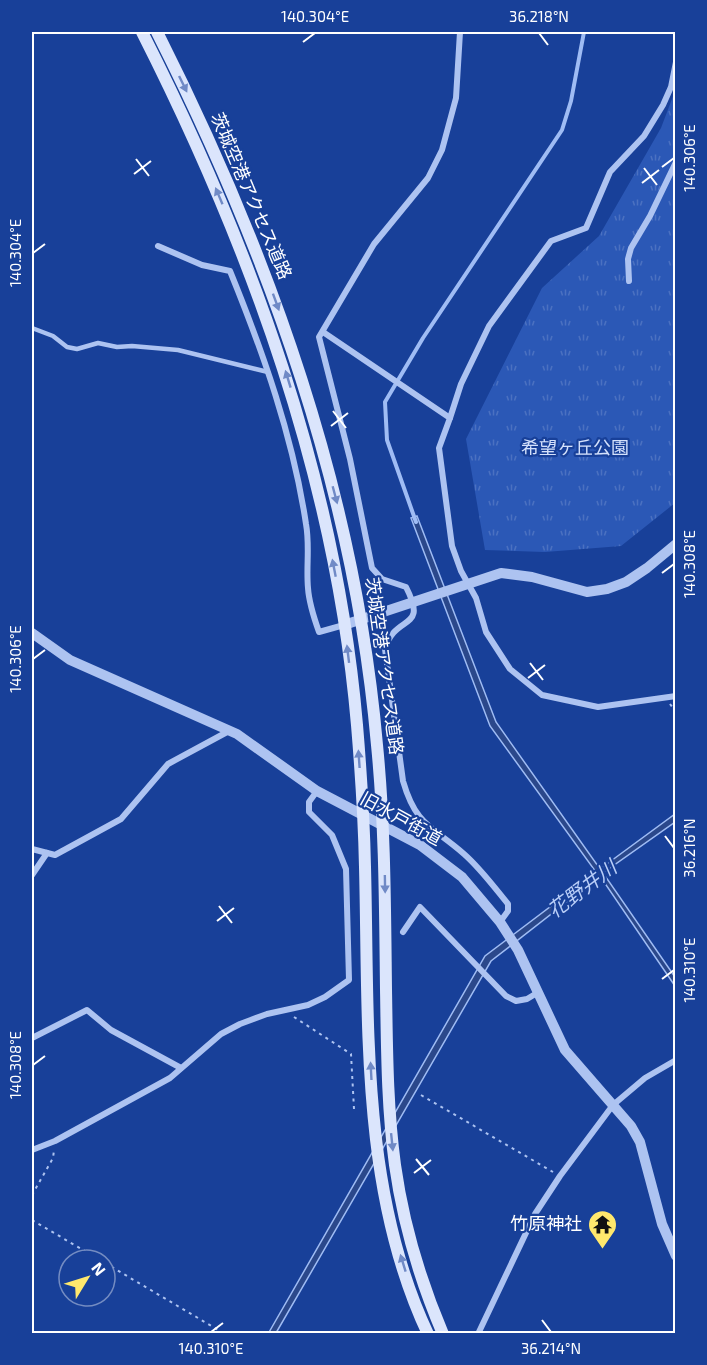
<svg xmlns="http://www.w3.org/2000/svg" width="707" height="1365" font-family="'Exo 2','Noto Sans JP',sans-serif">
	<style>
		.park { fill: url(#park-tufts) }
		.water { fill: #2b488b; stroke: #9fbcf4; stroke-width: 1.5 }
		.lines { fill: none; stroke-linecap: round; stroke-linejoin: round }
		.stream { stroke: #9fbcf4; stroke-width: 4 }
		.path { stroke: #adc3f1; stroke-width: 2; stroke-dasharray: 3 4.5; stroke-linecap: butt }
		.service { stroke: #adc3f1; stroke-width: 4.5 }
		.minor { stroke: #adc3f1; stroke-width: 6 }
		.tertiary { stroke: #adc3f1; stroke-width: 10 }
		.secondary { stroke: #dbe5fc; stroke-width: 12 }
		.oneway { fill: #708ac6 }
		.ticks { fill: none; stroke: #fff; stroke-width: 2 }
		.labels { text-anchor: middle; stroke-width: 4.5; stroke-linejoin: round; paint-order: stroke }
		.street-label { font-size: 18px; fill: #fff; stroke: #184099 }
		.park-label { font-size: 18px; fill: #d4e1fc; stroke: #184099 }
		.poi-label { font-size: 18px; fill: #fff; stroke: #184099; text-anchor: end }
		.water-label { font-size: 20px; font-style: italic; fill: #b9cef8; stroke: #184099 }
		.neatline { fill: none; stroke: #fff; stroke-width: 2 }
		.ticks-label { font-size: 15px; text-anchor: middle; fill: #fff }
	</style>
	<defs>
		<pattern id="park-tufts" width="24" height="20" patternUnits="userSpaceOnUse" patternTransform="scale(1.5)"><rect width="24" height="20" fill="#2b58b6"/><path d="M3 7l-1-3M5 7V3M7 7l1-3M15 17l-1-3M17 17v-4M19 17l1-3" fill="none" stroke="#4b71c1"/></pattern>
	</defs>
	<rect width="100%" height="100%" fill="#184099"/>
	<!-- park -->
	<polygon class="park" points="675,91 675,503 621,546 545,552 485,550 466,439 542,288 599,236 661,128"/>
	<!-- water -->
	<polygon class="water" points="417,516 496,722 600,869 675,814 675,822 603,873 675,977 675,986 600,876 491,961 276,1333 268,1334 485,956 596,872 490,726 411,518"/>
	<g class="lines">
		<!-- stream -->
		<polyline class="stream" points="416,522 387,440 385,402 423,338 562,130 571,101 584,32"/>
		<!-- path -->
		<g class="path">
			<polyline points="670,704 676,712"/>
			<polyline points="294,1017 351,1054 354,1109"/>
			<polyline points="421,1095 553,1172"/>
			<polyline points="32,1195 53,1158 54,1150"/>
			<polyline points="32,1220 100,1260"/>
			<polyline points="105,1263 225,1334"/>
		</g>
		<!-- service -->
		<polyline class="service" points="32,328 53,336 67,347 77,349 98,343 117,347 132,346 178,350 268,372"/>
		<!-- minor -->
		<g class="minor">
			<path d="M 460,32 L 456,98 L 442,150 L 428,178 L 374,244 L 319,337 L 350,459 L 372,568 L 382,579 L 406,587 C 429,632 395,613 385,649 L 403,781 C 416,826 432,826 464,854 C 481,869 494,887 508,904 L 508,911 L 500,922"/>
			<path d="M 158,246 L 202,265 L 230,271 C 263,352 293,437 306,524 C 310,546 306,567 308,588 C 309,603 314,618 319,632 L 344,625"/>
			<polyline points="629,281 628,259 631,248 650,216 676,162"/>
			<polyline points="323,332 450,418 439,448 452,546 461,571 476,598 486,632 510,669 542,695 598,707 676,696"/>
			<polyline points="450,418 461,384 489,326 551,241 586,228 610,172 644,136 663,105 671,87 676,62"/>
			<polyline points="32,849 55,855 121,819 168,764 229,731"/>
			<polyline points="32,875 47,853"/>
			<polyline points="403,932 420,907 506,996 516,1001 527,999 537,993"/>
			<polyline points="32,1038 87,1010 111,1030 181,1068"/>
			<polyline points="32,1150 55,1141 170,1078 221,1034 240,1024 267,1014 308,1005 325,997 349,980 346,869 332,835 309,812 309,802 317,791"/>
			<polyline points="478,1334 535,1214 560,1176 613,1105 645,1078 676,1060"/>
		</g>
		<!-- tertiary -->
		<g class="tertiary">
			<polyline points="344,625 501,573 532,577 587,592 607,589 626,582 647,568 676,544"/>
			<polyline points="32,633 70,660 237,734 317,791 420,845 462,877 500,922 518,950 565,1050 631,1126 640,1142 662,1224 676,1256"/>
		</g>
		<!-- secondary -->
		<g class="secondary">
			<path d="M 142,32 C 252,249 336,481 357,725 C 361,773 364,820 365,867 C 369,1022 360,1190 428,1334"/>
			<path d="M 157,32 C 270,256 355,494 377,745 C 385,826 385,907 386,989 C 387,1048 387,1106 395,1165 C 403,1222 420,1280 443,1334"/>
		</g>
	</g>
	<!-- one-way arrows -->
	<defs><path id="oneway-solid" d="M-6-.8H1V-3.2L6.5 0L1 3.2V.8H-6Z" transform="scale(1.5)"/></defs>
	<g class="oneway">
		<use href="#oneway-solid" transform="translate(183 84) rotate(64)"/>
		<use href="#oneway-solid" transform="translate(219 196) rotate(-113)"/>
		<use href="#oneway-solid" transform="translate(276 302) rotate(70)"/>
		<use href="#oneway-solid" transform="translate(288 379) rotate(-107)"/>
		<use href="#oneway-solid" transform="translate(335 495) rotate(75)"/>
		<use href="#oneway-solid" transform="translate(334 568) rotate(-101)"/>
		<use href="#oneway-solid" transform="translate(348 654) rotate(-97)"/>
		<use href="#oneway-solid" transform="translate(359 759) rotate(-94)"/>
		<use href="#oneway-solid" transform="translate(385 884) rotate(89)"/>
		<use href="#oneway-solid" transform="translate(371 1071) rotate(-93)"/>
		<use href="#oneway-solid" transform="translate(392 1142) rotate(84)"/>
		<use href="#oneway-solid" transform="translate(403 1263) rotate(-107)"/>
	</g>
	<!-- ticks -->
	<path class="ticks" d="M 539,33 L 548,45M 303,42 L 315,33M 136,159 L 149,176M 662,167 L 674,158M 644,168 L 657,185M 134,174 L 151,161M 642,183 L 659,170M 33,253 L 45,244M 333,411 L 346,428M 331,426 L 348,413M 662,573 L 674,564M 33,659 L 45,650M 530,663 L 543,680M 528,678 L 545,665M 665,836 L 674,848M 219,906 L 232,923M 217,921 L 234,908M 662,979 L 674,970M 33,1065 L 45,1056M 416,1159 L 429,1175M 414,1173 L 431,1160M 542,1320 L 551,1332M 211,1332 L 223,1323"/>
	<!-- icons -->
	<defs>
		<symbol id="temple-pin" viewBox="-11 -11 22 30"><path d="M0 17L-7.5 6A9.5 9.5 0 1 1 7.5 6Z" fill="#ffe86d" stroke="#184099"/><path d="M0-6L5-2H3V0L6.5 2.5H4V6H1.5V3h-3V6H-4V2.5H-6.5L-3 0V-2H-5Z" fill="#111"/></symbol>
	</defs>
	<g fill-rule="evenodd">
		<use href="#temple-pin" x="586" y="1208" width="33" height="45"/>
	</g>
	<g class="labels">
		<!-- street labels -->
		<g class="street-label">
			<text transform="translate(251 196) rotate(67)" y="6">茨城空港アクセス道路</text>
			<text transform="translate(384 666) rotate(82)" y="6">茨城空港アクセス道路</text>
			<text transform="translate(401 819) rotate(29)" y="6">旧水戸街道</text>
		</g>
		<!-- park labels -->
		<g class="park-label">
			<text x="575" y="454">希望ヶ丘公園</text>
		</g>
		<!-- poi labels -->
		<g class="poi-label">
			<text x="582" y="1230">竹原神社</text>
		</g>
		<!-- water labels -->
		<g class="water-label">
			<text transform="translate(582 889) rotate(-37)" y="7">花野井川</text>
		</g>
	</g>
	<!-- border -->
	<rect width="707" height="1365" fill="none" stroke="#184099" stroke-width="66"/>
	<!-- north arrow -->
	<g transform="translate(87 1278) rotate(52)"><circle r="28" fill="#184099" stroke="#748cc2" stroke-width="1.5"/>
	<path d="M0-4.5L10 22L0 15L-10 22Z" fill="#ffe86d"/>
	<text y="-9" font-size="16" font-weight="bold" text-anchor="middle" fill="#ffffff">N</text>
	</g>
	<rect x="33" y="33" width="641" height="1299" class="neatline"/>
	<g class="ticks-label">
		<text x="315" y="22">140.304°E</text>
		<text x="539" y="22">36.218°N</text>
		<text transform="translate(690 158) rotate(-90)" y="5">140.306°E</text>
		<text transform="translate(16 253) rotate(-90)" y="5">140.304°E</text>
		<text transform="translate(690 564) rotate(-90)" y="5">140.308°E</text>
		<text transform="translate(16 659) rotate(-90)" y="5">140.306°E</text>
		<text transform="translate(690 848) rotate(-90)" y="5">36.216°N</text>
		<text transform="translate(690 970) rotate(-90)" y="5">140.310°E</text>
		<text transform="translate(16 1065) rotate(-90)" y="5">140.308°E</text>
		<text x="211" y="1354">140.310°E</text>
		<text x="551" y="1354">36.214°N</text>
	</g>
</svg>
